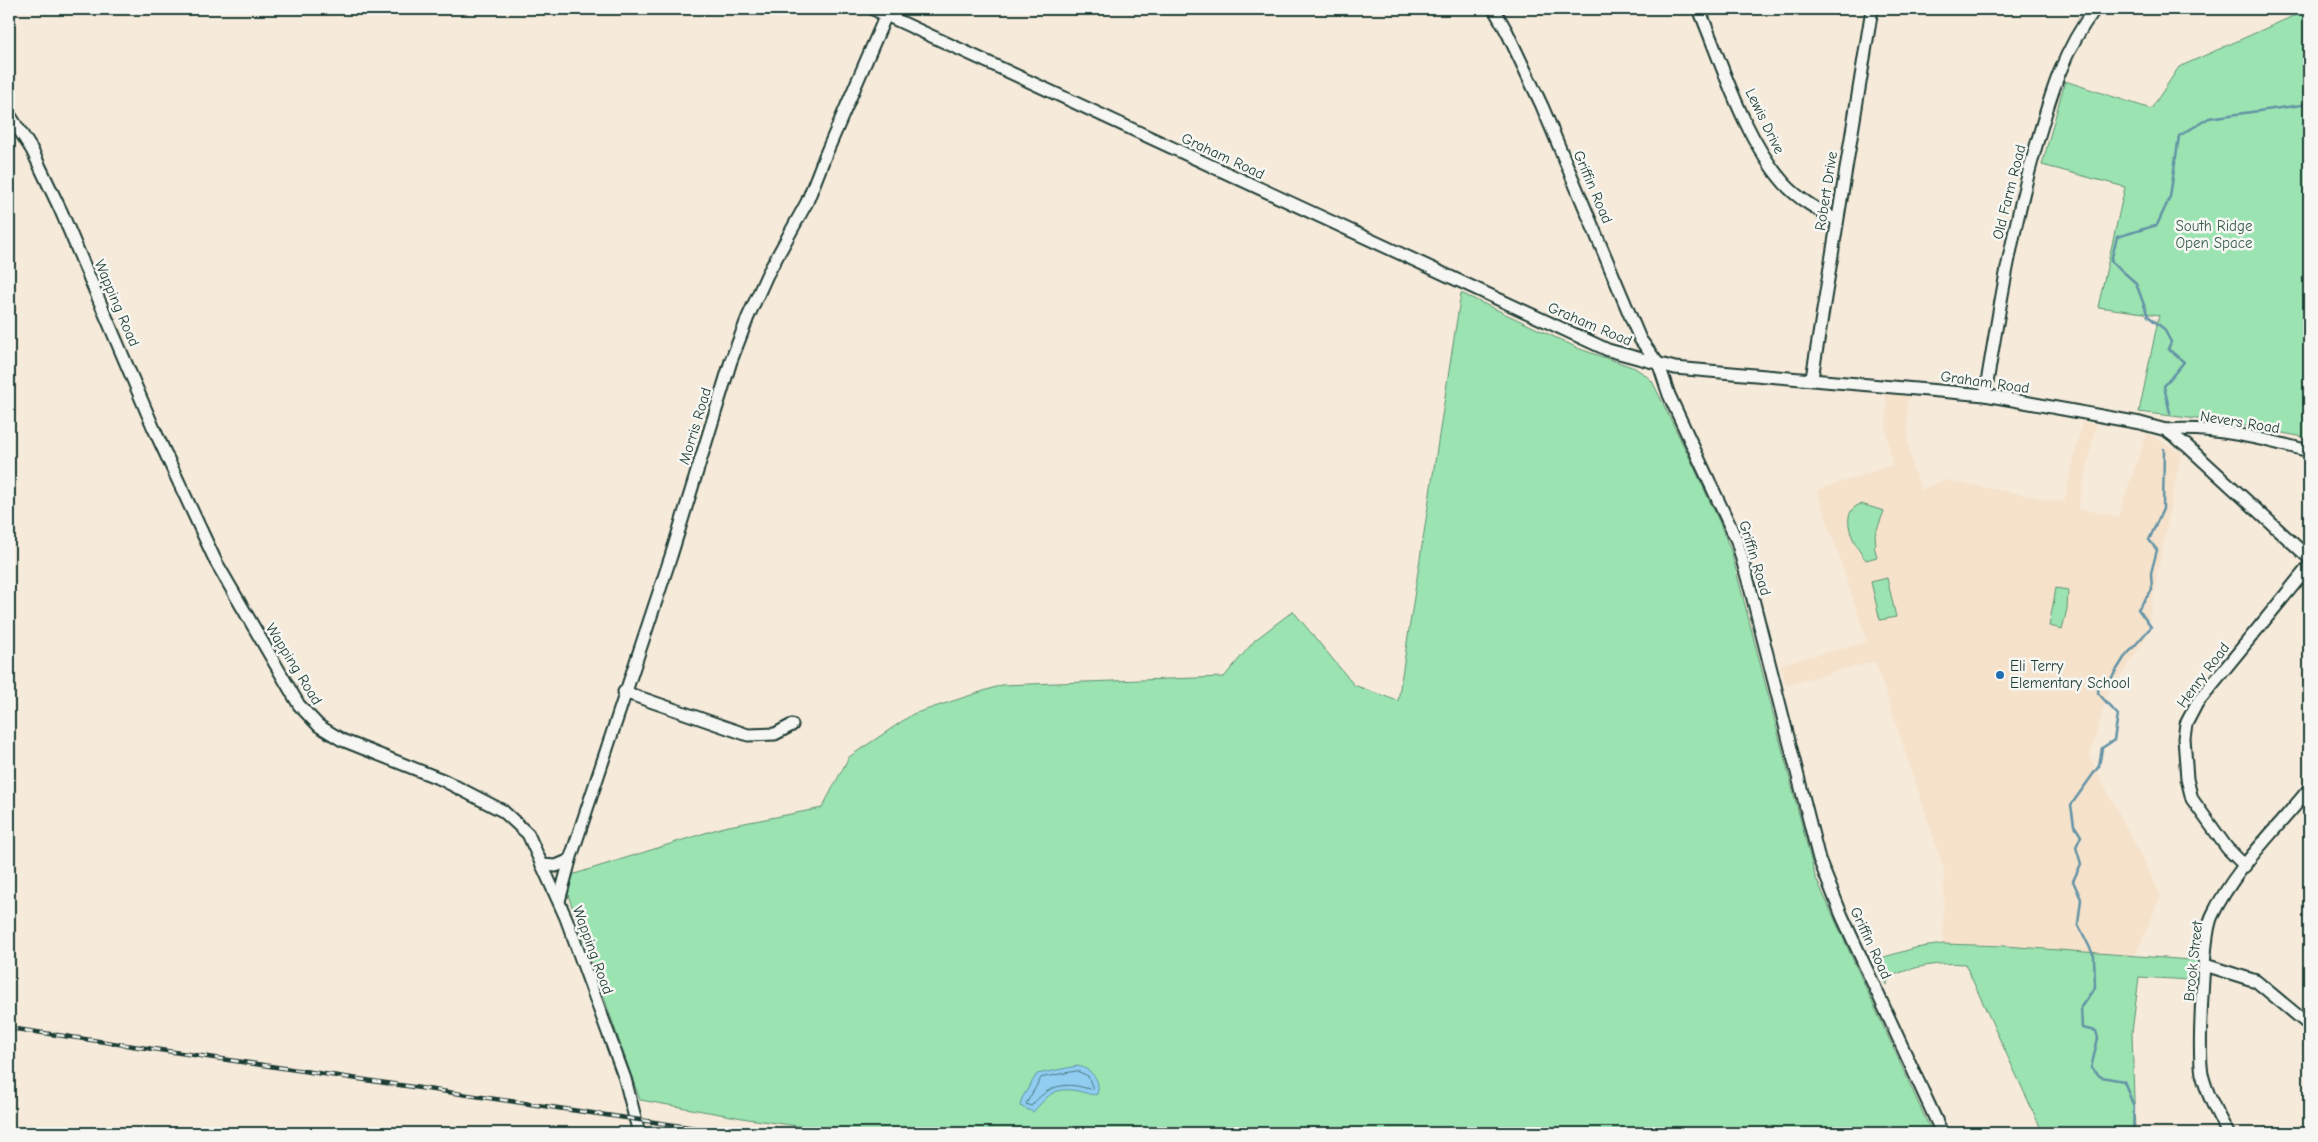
<svg xmlns="http://www.w3.org/2000/svg" width="2318" height="1142" font-family="'Comic Neue',sans-serif">
	<style>
		.built { fill: #f6e2cb }
		.green { fill: #9be3b1; stroke: #5d9072 }
		.water { fill: #90cdf1; stroke: #6393a5 }
		.lines { fill: none; stroke-linecap: round; stroke-linejoin: round }
		.shore { stroke: #4c7780; stroke-width: 1 }
		.stream { stroke: #6393a5; stroke-width: 2.5 }
		.minor-casing { stroke: #1f3d34; stroke-width: 15 }
		.minor { stroke: #f6f6f2; stroke-width: 11 }
		.rail-casing { stroke: #1f3d34; stroke-width: 4.5 }
		.rail { stroke: #f6f6f2; stroke-width: 2.5; stroke-dasharray: 8; stroke-linecap: butt }
		.poi-dot { fill: #1f6fb2; stroke: #f6f6f2; stroke-width: 2 }
		.labels { text-anchor: middle; stroke-width: 5; stroke-linejoin: round; paint-order: stroke }
		.street-label { font-size: 15px; fill: #1f3d34; stroke: #f6f6f2 }
		.park-label { font-size: 15px; fill: #385e4d; stroke: #f6f6f2 }
		.poi-label { font-size: 15px; fill: #1f3d34; stroke: #f6f6f2; text-anchor: start }
	</style>
	<rect width="100%" height="100%" fill="#f6eadb"/>
	<filter id="ink" filterUnits="userSpaceOnUse"><feTurbulence type="fractalNoise" baseFrequency=".02" numOctaves="2"/><feDisplacementMap in="SourceGraphic" scale="10" xChannelSelector="R" yChannelSelector="G"/><feConvolveMatrix kernelMatrix="1 2 1 2 8 2 1 2 1" color-interpolation-filters="sRGB"/></filter>
	<g filter="url(#ink)">
		<!-- built -->
		<polygon class="built" points="1884,393 1911,397 1907,403 1908,440 1913,469 1921,490 1944,480 2064,502 2082,422 2096,425 2078,509 2118,516 2147,433 2181,453 2145,640 2107,695 2090,757 2161,895 2135,957 2005,946 1943,944 1944,870 1875,661 1786,685 1781,664 1867,642 1817,490 1892,465 1886,430 1887,400"/>
		<!-- green -->
		<g class="green">
			<polygon points="2309,9 2309,438 2230,423 2139,412 2159,315 2098,307 2125,187 2042,165 2065,81 2151,109 2179,67"/>
			<polygon points="1461,293 1580,349 1635,368 1644,374 1652,381 1692,463 1719,521 1731,551 1815,876 1932,1133 847,1133 748,1119 640,1100 562,878 724,827 822,808 849,757 913,714 1002,685 1224,677 1255,640 1293,611 1354,685 1398,701"/>
			<path d="M 1861,504 L 1884,511 L 1875,535 L 1876,545 L 1874,546 L 1877,557 L 1866,560 C 1855,547 1836,512 1861,504 Z"/>
			<polygon points="1887,578 1896,617 1880,620 1871,582"/>
			<polygon points="2056,588 2068,590 2067,609 2062,629 2049,626"/>
			<path d="M 1943,944 L 2005,946 L 2191,960 L 2198,956 L 2196,984 L 2189,980 L 2139,977 L 2132,1032 L 2135,1133 L 2043,1133 L 1965,964 C 1940,962 1913,966 1890,977 L 1886,985 L 1872,954 L 1881,958 L 1915,948 Z"/>
		</g>
		<!-- water -->
		<path class="water" d="M 1077,1066 C 1090,1068 1102,1080 1097,1094 C 1091,1096 1088,1093 1082,1092 C 1054,1085 1049,1095 1033,1112 L 1020,1106 L 1022,1098 L 1037,1074 Z"/>
		<g class="lines">
			<!-- shore -->
			<path class="shore" d="M 1077,1071 L 1088,1076 L 1093,1089 C 1088,1089 1082,1087 1077,1086 C 1056,1083 1044,1091 1031,1106 L 1026,1104 L 1041,1078 Z"/>
			<!-- stream -->
			<g class="stream">
				<polyline points="2170,413 2164,386 2184,362 2168,349 2171,342 2164,329 2148,316 2136,283 2111,261 2117,237 2157,225 2170,197 2179,136 2209,118 2309,104"/>
				<polyline points="2133,1133 2134,1107 2124,1081 2101,1077 2091,1068 2098,1038 2096,1031 2082,1028 2081,1007 2095,987 2094,956 2078,924 2081,899 2073,881 2081,864 2076,847 2081,836 2074,825 2071,805 2099,766 2102,748 2114,740 2118,715 2098,693 2099,682 2111,679 2124,658 2151,627 2138,609 2152,590 2151,573 2157,550 2149,540 2163,509 2164,449"/>
			</g>
			<defs>
				<g id="minor">
					<polyline points="873,9 1608,350 1675,368 1985,395 2140,423 2166,430 2186,445 2309,558"/>
					<polyline points="1494,9 1507,32 1542,106 1640,339 1659,365 1669,395 1737,541 1752,595 1819,859 1842,916 1942,1133"/>
					<path d="M 1699,9 C 1722,64 1744,138 1784,183 C 1798,199 1818,210 1837,220"/>
					<polyline points="9,114 32,150 61,211 154,429 216,562 299,705 319,726 342,740 443,780 503,811 528,834 566,918 625,1079 639,1133"/>
					<polyline points="1812,378 1872,9"/>
					<path d="M 1985,395 C 1999,310 2012,229 2036,146 C 2050,97 2063,50 2095,9"/>
					<path d="M 2166,430 C 2214,426 2263,439 2309,451"/>
					<polyline points="624,692 748,735 775,734 792,725"/>
					<polyline points="542,865 556,866 570,860"/>
					<polyline points="2245,866 2227,848 2192,799 2187,779 2184,738 2186,724 2197,703 2309,566"/>
					<polyline points="559,901 570,860 671,556 731,361 748,317 767,275 807,202 825,156 886,15"/>
					<polyline points="2205,965 2256,981 2309,1025"/>
					<path d="M 2228,1133 C 2218,1116 2207,1094 2202,1074 C 2198,1051 2203,935 2212,916 C 2235,868 2276,830 2309,789"/>
				</g>
			</defs>
			<!-- minor casing -->
			<use href="#minor" class="minor-casing"/>
			<!-- minor -->
			<use href="#minor" class="minor"/>
			<defs>
				<polyline id="rail" points="9,1028 729,1133"/>
			</defs>
			<!-- rail casing -->
			<use href="#rail" class="rail-casing"/>
			<!-- rail -->
			<use href="#rail" class="rail"/>
		</g>
	</g>
	<!-- markers -->
	<circle class="poi-dot" cx="2000" cy="675" r="5"/>
	<g class="labels">
		<!-- street labels -->
		<g class="street-label">
			<text transform="translate(1765 121) rotate(64)" y="5">Lewis Drive</text>
			<text transform="translate(1223 156) rotate(25)" y="5">Graham Road</text>
			<text transform="translate(1593 187) rotate(67)" y="5">Griffin Road</text>
			<text transform="translate(1826 191) rotate(-81)" y="5">Robert Drive</text>
			<text transform="translate(2009 192) rotate(-76)" y="5">Old Farm Road</text>
			<text transform="translate(117 303) rotate(67)" y="5">Wapping Road</text>
			<text transform="translate(1590 324) rotate(23)" y="5">Graham Road</text>
			<text transform="translate(1985 382) rotate(8)" y="5">Graham Road</text>
			<text transform="translate(2240 422) rotate(9)" y="5">Nevers Road</text>
			<text transform="translate(695 426) rotate(-73)" y="5">Morris Road</text>
			<text transform="translate(1755 558) rotate(73)" y="5">Griffin Road</text>
			<text transform="translate(294 664) rotate(58)" y="5">Wapping Road</text>
			<text transform="translate(2203 675) rotate(-53)" y="5">Henry Road</text>
			<text transform="translate(1871 943) rotate(65)" y="5">Griffin Road</text>
			<text transform="translate(593 950) rotate(70)" y="5">Wapping Road</text>
			<text transform="translate(2193 961) rotate(-84)" y="5">Brook Street</text>
		</g>
		<!-- park labels -->
		<g class="park-label">
			<text x="2214" y="231">South Ridge<tspan x="2214" dy="17">Open Space</tspan></text>
		</g>
		<!-- poi labels -->
		<g class="poi-label">
			<text x="2010" y="671">Eli Terry<tspan x="2010" dy="17">Elementary School</tspan></text>
		</g>
	</g>
	<!-- margin -->
	<rect width="2318" height="1142" fill="none" stroke="#f6f6f2" stroke-width="30"/>
	<rect x="15" y="15" width="2288" height="1112" fill="none" stroke="#1f3d34" stroke-width="2" filter="url(#ink)"/>
</svg>
